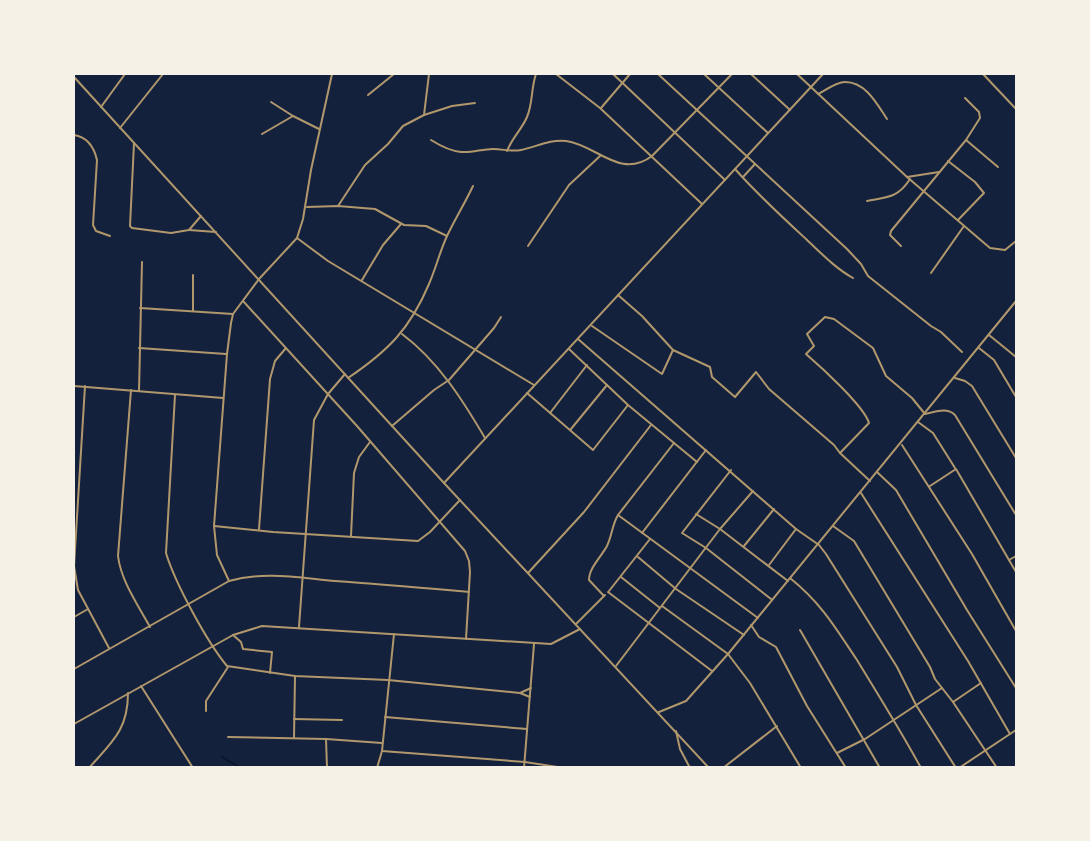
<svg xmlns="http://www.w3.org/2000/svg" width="1090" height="841" font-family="Arial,sans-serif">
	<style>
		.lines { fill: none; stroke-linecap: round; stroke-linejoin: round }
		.stream { stroke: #0b132b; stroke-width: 1.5 }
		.minor { stroke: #b1986c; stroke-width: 2 }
		.tertiary { stroke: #b1986c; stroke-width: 2 }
	</style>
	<rect width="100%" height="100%" fill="#14213d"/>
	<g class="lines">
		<!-- stream -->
		<polyline class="stream" points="222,757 241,768"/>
		<!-- minor -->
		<g class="minor">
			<polyline points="556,74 600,108 702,204"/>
			<polyline points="613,74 725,180"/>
			<polyline points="658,74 847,249 861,264 868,276 931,326 941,332 962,352"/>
			<polyline points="704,74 768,133"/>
			<polyline points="751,74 790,110"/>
			<polyline points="797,74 907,177 990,248 1005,250 1016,241"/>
			<polyline points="983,74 1016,109"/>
			<path d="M 818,94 C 826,90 836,82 845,82 C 866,82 877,104 887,119"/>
			<polyline points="368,95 394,74"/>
			<polyline points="271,102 293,116 319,129"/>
			<polyline points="101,107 125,74"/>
			<polyline points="601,108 630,74"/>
			<polyline points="424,115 429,74"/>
			<polyline points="120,128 163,74"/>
			<polyline points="262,134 293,116"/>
			<path d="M 74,135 C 87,137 94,147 97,160 L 93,225 L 96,231 L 110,236"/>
			<path d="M 431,140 C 439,145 451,151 461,152 C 472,153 482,149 493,149 C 503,149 511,152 521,150 C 536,147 550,139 566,141 C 597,145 620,180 652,156 L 732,74"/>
			<polyline points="966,140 998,167"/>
			<polyline points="134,143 130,226 132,228 171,233 189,230 201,216"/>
			<path d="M 507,151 C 512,138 522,129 527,117 C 533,103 531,88 536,74"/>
			<polyline points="948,161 975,182 984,193 958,220"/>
			<path d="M 735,169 C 757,194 781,216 806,239 C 821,253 835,268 853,278"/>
			<polyline points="743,177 755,164"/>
			<polyline points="907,177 939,172"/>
			<path d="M 867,201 C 887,197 898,198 910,179"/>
			<polyline points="338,206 365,165 388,144 403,126 424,115 452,106 475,103"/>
			<polyline points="307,207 338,206 375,209 404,225 426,226 447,236"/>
			<polyline points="189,230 216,232"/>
			<polyline points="297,238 328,261 534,385"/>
			<polyline points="528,246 569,185 600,156"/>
			<polyline points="901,246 890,235 891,231 966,140 980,118 979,112 965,98"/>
			<polyline points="931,273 964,226"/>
			<polyline points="362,280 383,245 401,224"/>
			<polyline points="618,295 642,316 673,350 710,367 712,377 735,397 756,372 769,389 834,445 840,453 870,481"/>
			<polyline points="243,301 357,426 465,551 469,561 470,572 466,639"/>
			<polyline points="140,308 233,314"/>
			<polyline points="193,311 193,275"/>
			<polyline points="592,326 662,374 673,350"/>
			<path d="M 402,334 C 438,361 462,399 485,438"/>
			<polyline points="989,335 1016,357"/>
			<polyline points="578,339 796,529 819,545 826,554 897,667 916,705 956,768"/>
			<polyline points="139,348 226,354"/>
			<polyline points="979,348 994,360 1016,397"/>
			<polyline points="569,349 628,405 697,462"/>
			<path d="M 348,378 C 388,351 410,329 429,284 C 436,268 440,251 447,236 C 455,219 465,203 473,186"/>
			<polyline points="955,378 965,381 972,386 1016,458"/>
			<polyline points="74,386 223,398"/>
			<polyline points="85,386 74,566 78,590 109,648"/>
			<path d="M 131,390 L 118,556 C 121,581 138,605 150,627"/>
			<polyline points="139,391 142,262"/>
			<polyline points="527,393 593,450 628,405"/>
			<path d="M 175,395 L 166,553 C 175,583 207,642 227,666 L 295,676 L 388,680 L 520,693 L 530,697"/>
			<polyline points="550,413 587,365"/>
			<polyline points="918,422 933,433 955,468"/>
			<polyline points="392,426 434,390 449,380 494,328 501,317"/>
			<polyline points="571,429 607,385"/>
			<polyline points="902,445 972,554 1016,631"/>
			<path d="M 840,453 L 869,423 C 864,406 821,367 806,354 L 814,346 L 807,334 L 825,317 L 834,319 L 873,348 L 886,376 L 912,398 L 925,414 C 935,412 947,407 955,415 L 1016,515"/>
			<polyline points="731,470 682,533 706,548 771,599"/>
			<polyline points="877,472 896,490 967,610 1016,688"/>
			<polyline points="444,483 823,74"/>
			<polyline points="930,486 956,469 1016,572"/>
			<polyline points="861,493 968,661 1010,734"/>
			<polyline points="696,514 720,529 788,581"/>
			<polyline points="618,515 758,618"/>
			<polyline points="214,526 273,532 418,541 430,532 460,500"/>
			<polyline points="833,526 854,541 930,667 935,679 953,702"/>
			<polyline points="259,529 270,379 275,361 286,348"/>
			<polyline points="642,533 706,450"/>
			<polyline points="351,536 354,473 359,457 370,442"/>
			<polyline points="744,546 774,509"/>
			<polyline points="638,557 676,589 744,635"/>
			<polyline points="1009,560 1016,556"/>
			<polyline points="769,565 796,529"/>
			<polyline points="528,573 584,512 651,425"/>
			<polyline points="621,577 660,608"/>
			<path d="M 790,578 C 822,604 835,627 857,660 C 879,696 901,731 921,768"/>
			<polyline points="229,581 217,555 214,526 227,354 231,323 233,314 259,279 297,238 303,219 311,170 332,74"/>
			<polyline points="609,591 650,539"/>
			<polyline points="608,592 712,671"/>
			<path d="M 604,596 L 589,580 C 589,568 601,557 607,546 C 612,536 612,525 618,515 L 674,443"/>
			<polyline points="662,606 728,654 750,683 801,768"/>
			<polyline points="74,617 88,609"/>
			<polyline points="576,624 605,595"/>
			<polyline points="751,625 759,637 776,647 807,706 846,768"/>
			<polyline points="299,627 314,420 328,394 345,374"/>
			<polyline points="800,630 880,768"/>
			<polyline points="394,634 382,751 525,762 564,768"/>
			<polyline points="233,635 241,642 243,649 272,652 270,673"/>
			<polyline points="616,666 720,529 753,491"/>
			<path d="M 74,669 L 229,581 C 264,571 300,578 335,581 C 380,584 424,588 469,592"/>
			<polyline points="981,683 953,702 997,768"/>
			<polyline points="141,686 193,768"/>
			<polyline points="520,693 531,688"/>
			<polyline points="206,711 206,701 228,667"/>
			<polyline points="659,712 686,701 728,654 1016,301"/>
			<polyline points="385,717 527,729"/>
			<polyline points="294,719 342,720"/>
			<polyline points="676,731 680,749 690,768"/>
			<polyline points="228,737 326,739 382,743"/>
			<polyline points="294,738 295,676"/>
			<polyline points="326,739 327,768"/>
			<polyline points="837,753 865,739 942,688"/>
			<path d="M 89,768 C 112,742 128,730 128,693"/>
			<polyline points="377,768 382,751"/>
			<polyline points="524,768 534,644"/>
			<polyline points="723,768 777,726"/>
			<polyline points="959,768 1016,730"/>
		</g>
		<!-- tertiary -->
		<g class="tertiary">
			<polyline points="74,77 444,483 709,768"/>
			<polyline points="74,724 233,635 262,626 551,644 580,629"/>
		</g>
	</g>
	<!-- border -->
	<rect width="1090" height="841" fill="none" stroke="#f6f1e7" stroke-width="150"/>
</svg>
